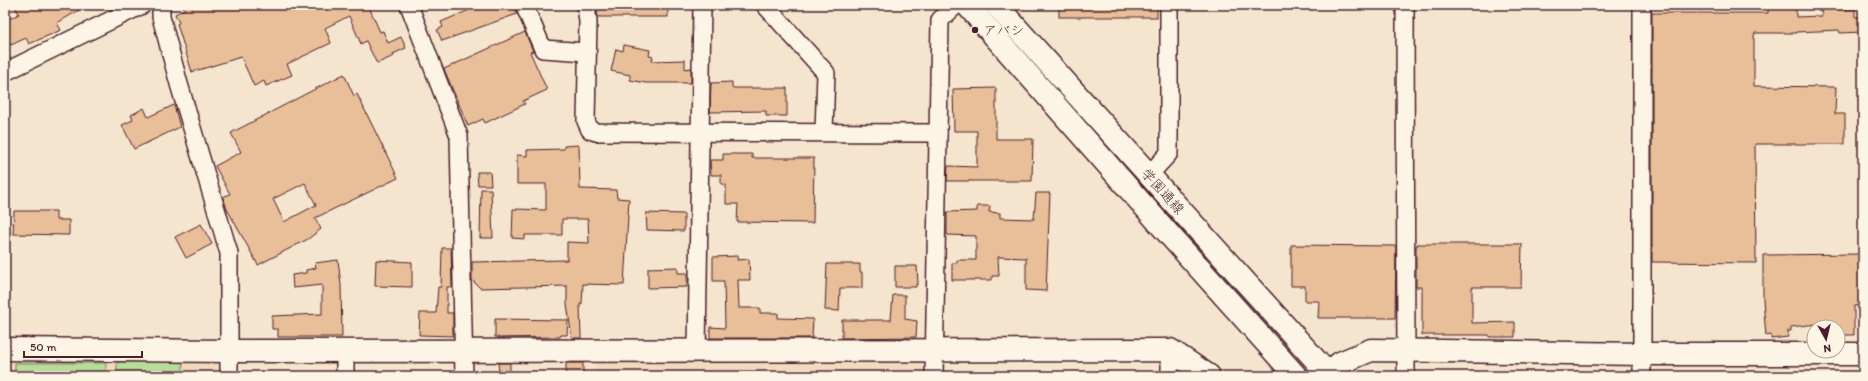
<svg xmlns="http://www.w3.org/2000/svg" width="1868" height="381" font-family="Itim,'Klee One',sans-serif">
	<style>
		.built { fill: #f2dabe }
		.green { fill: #b7dd98; stroke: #807e62 }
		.building { fill: #e9bf99; stroke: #4a1f2b; fill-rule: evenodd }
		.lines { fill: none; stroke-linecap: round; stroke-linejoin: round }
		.street-casing { stroke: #4a1f2b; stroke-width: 20 }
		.secondary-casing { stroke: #4a1f2b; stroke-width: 25 }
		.street { stroke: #fcf5e5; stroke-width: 17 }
		.secondary { stroke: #fcf5e5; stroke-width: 22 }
		.poi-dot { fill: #4a1f2b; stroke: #fcf5e5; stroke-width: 1.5 }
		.labels { text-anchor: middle; stroke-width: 3; stroke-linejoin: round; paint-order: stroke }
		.poi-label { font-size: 14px; fill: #4a1f2b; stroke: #fcf5e5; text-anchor: start }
		.street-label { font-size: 14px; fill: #4a1f2b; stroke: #fcf5e5 }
	</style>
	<rect width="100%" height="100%" fill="#f6e5ce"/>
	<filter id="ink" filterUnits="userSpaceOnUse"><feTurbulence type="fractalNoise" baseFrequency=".025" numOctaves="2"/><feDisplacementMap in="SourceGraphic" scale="8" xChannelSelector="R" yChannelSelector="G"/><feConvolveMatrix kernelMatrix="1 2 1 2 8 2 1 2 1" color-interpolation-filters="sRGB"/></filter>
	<g filter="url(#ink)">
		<!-- built -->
		<g class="built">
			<polygon points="5,358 216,359 223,365 223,376 5,376"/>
			<polygon points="923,359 927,363 927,376 596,376 596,361"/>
		</g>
		<!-- green -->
		<g class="green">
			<polygon points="183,361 183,376 117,376 117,362"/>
			<rect x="15" y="363" width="91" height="13"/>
		</g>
		<!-- building -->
		<g class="building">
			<polygon points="14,5 88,5 57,23 61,30 29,44 26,38 11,45 5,33 5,21 19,14"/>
			<polygon points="182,5 373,5 369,7 380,32 383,31 388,43 401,37 406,48 393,54 394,56 378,63 376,62 366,41 361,44 349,16 325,28 331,43 287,64 292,75 266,86 264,81 254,86 241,57 192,72 177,24 179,23 175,14 185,9"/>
			<polygon points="481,5 514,5 517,14 442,41 437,30 443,27 441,22"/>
			<polygon points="596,5 668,5 668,17 598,17"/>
			<rect x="1059" y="5" width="98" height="12"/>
			<polygon points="1768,5 1796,5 1796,17 1822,16 1821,10 1855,9 1855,17 1863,17 1863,32 1840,33 1839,30 1796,32 1796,33 1755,33 1754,36 1754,86 1836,87 1835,114 1845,114 1845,144 1755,144 1756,263 1652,262 1652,13 1768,13"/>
			<polygon points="525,32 533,51 530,52 547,90 523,101 525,104 485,123 483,119 468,126 444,69"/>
			<polygon points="624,45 650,50 649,56 653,57 652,61 685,60 685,69 691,68 691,83 646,83 630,80 630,75 611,71 616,49 623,51"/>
			<path d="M 344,74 L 354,96 L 357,94 L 398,178 L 315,218 L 321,229 L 308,239 L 258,265 L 227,209 L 223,197 L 230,194 L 215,166 L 241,152 L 231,133 ZM 305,183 L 316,205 L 284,222 L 273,199 Z"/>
			<polygon points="732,82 732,88 787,88 787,116 766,116 766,111 710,112 711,83"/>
			<polygon points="996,88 996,139 1033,139 1032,181 947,181 948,166 977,167 977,131 954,131 953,89"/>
			<polygon points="174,105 180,127 134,149 122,125 133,120 131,115 144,108 148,117"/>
			<polygon points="579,145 580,189 616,190 617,198 629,199 624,285 583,284 582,304 580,304 581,338 572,338 567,304 567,286 480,288 472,280 472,262 567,260 567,242 589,243 588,219 562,219 562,235 525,235 525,239 512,238 513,209 546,210 546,184 517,184 517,155 527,156 527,150 564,149 564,146"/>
			<polygon points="723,154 752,154 752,158 814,158 813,223 737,222 738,204 726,204 726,185 721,184 721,175 711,175 710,160 723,160"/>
			<polygon points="477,172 490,172 491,185 478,185"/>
			<polygon points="481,189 491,189 493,238 480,238"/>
			<polygon points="1036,193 1050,193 1046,291 1026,290 1026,258 998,257 999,276 992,276 992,280 952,280 952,263 957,263 957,260 976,260 976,236 947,235 947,212 977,211 977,206 990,206 989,212 1000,213 1000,218 1034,219"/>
			<polygon points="14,211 56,211 56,220 69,220 69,235 13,234"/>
			<polygon points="646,213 684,214 684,231 647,230"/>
			<polygon points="201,224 212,244 186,258 175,237"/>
			<polygon points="1417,244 1522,244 1521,287 1472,287 1472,323 1515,322 1515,337 1489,337 1489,335 1422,335 1422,287 1416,287 1416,246 1417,246"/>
			<polygon points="1291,245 1396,246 1395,318 1318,318 1319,301 1305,301 1305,286 1291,286"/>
			<polygon points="442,248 451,248 452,287 447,287 447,313 453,313 453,336 419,335 420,313 436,313 438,287 441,287"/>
			<polygon points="1863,254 1863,305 1854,306 1854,335 1838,335 1838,327 1817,327 1817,324 1791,327 1791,331 1788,331 1788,337 1771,339 1771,335 1766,336 1763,300 1763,255"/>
			<polygon points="738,256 737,260 749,259 750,280 738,280 739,308 760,308 760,313 778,313 778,318 813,319 812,338 710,338 710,327 725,328 724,281 713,281 713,257"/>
			<polygon points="338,260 341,285 342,337 278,337 278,329 272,329 272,316 322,314 322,285 293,288 292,275 306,273 306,270 316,268 315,263"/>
			<polygon points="376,260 412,262 412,287 375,286"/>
			<polygon points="827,264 860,264 860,272 862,272 862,288 840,288 839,311 825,310"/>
			<polygon points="895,266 917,266 918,284 916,284 916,287 895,287"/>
			<polygon points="678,267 678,273 687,273 687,287 648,288 648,268"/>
			<polygon points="893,295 905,295 905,319 917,321 916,337 842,338 842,320 891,320"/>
			<polygon points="495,319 568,320 567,335 561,335 560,337 498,338 498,337 495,337"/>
			<polygon points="498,363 510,363 510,372 499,372"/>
			<rect x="566" y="363" width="17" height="13"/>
		</g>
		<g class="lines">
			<defs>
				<g id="street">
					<polyline points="161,5 161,17 179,84 229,253 229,376"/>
					<polyline points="409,5 459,136 464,376"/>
					<polyline points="524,5 543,49 587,52"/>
					<polyline points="586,5 588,22 586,121 590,130 596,132 938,133"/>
					<polyline points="765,5 826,73 824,132"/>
					<polyline points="1405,5 1406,376"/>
					<polyline points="5,72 142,5"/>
					<polyline points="1149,175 1169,153 1169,5"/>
					<polyline points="697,350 702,5"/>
					<polyline points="345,351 345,376"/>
					<polyline points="934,376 940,20 956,5"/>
					<polyline points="1170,376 1170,350"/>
					<polyline points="1642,376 1642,5"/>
				</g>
				<g id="secondary">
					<polyline points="967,5 1174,240 1296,376"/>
					<polyline points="996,5 1330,376"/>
					<polyline points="5,349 229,351 1170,350 1209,376"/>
					<polyline points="1325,376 1340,363 1371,350 1642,354 1863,354"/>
				</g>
			</defs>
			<!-- street casing -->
			<use href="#street" class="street-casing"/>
			<!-- secondary casing -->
			<use href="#secondary" class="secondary-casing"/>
			<!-- street -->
			<use href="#street" class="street"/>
			<!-- secondary -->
			<use href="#secondary" class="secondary"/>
		</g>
	</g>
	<!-- markers -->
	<circle class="poi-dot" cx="975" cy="30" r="4"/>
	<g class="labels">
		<!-- poi labels -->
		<g class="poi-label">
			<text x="983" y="35">アバシ</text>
		</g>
		<!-- street labels -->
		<g class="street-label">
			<text transform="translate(1163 191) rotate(48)" y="5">学園通線</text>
		</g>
	</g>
	<!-- margin -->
	<rect width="1868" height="381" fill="none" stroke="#fcf5e5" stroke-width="20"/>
	<rect x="10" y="10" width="1848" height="361" fill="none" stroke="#4a1f2b" stroke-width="1.5" filter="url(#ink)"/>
	<!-- north arrow -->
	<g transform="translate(1826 339) rotate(172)"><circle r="19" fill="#fcf5e5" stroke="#b59f9b"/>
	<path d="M0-3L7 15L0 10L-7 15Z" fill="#4a1f2b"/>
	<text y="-6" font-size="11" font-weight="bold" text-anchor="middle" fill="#4a1f2b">N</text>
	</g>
	<!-- scale -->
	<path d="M24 351v6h118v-6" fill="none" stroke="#4a1f2b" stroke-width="2"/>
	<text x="30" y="351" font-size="12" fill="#4a1f2b" stroke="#fcf5e5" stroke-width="3" paint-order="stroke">50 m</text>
</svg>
